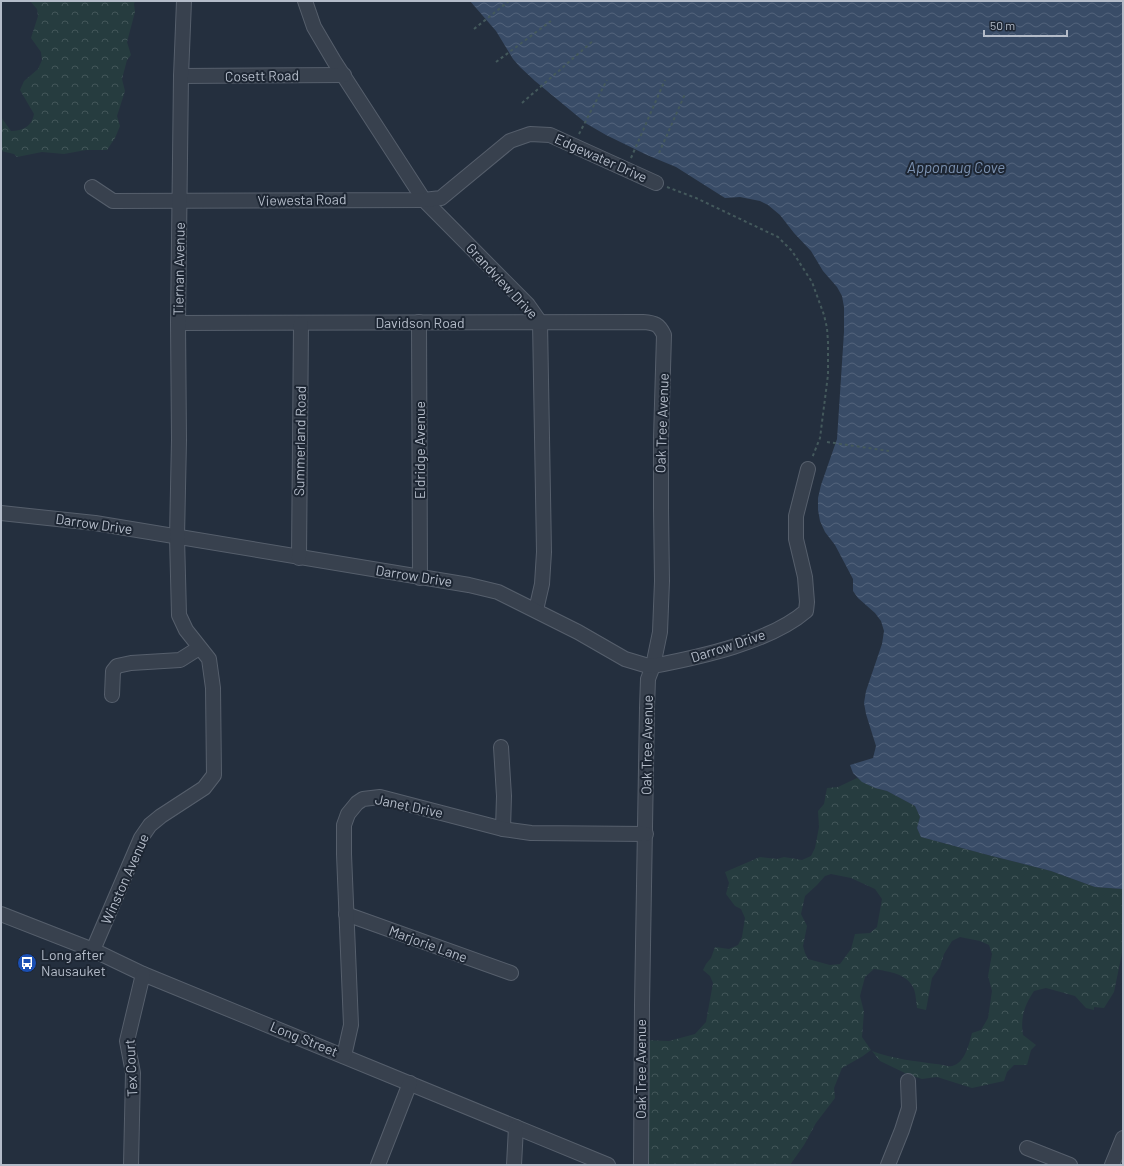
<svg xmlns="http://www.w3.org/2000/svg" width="1124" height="1166" font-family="Barlow,sans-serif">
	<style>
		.forest { fill: url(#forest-crowns); fill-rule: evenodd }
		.water { fill: url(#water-waves) }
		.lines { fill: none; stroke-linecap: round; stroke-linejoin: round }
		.minor-casing { stroke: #565f6c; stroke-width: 16 }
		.path { stroke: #44595c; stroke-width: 2; stroke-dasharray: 3 3; stroke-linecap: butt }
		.minor { stroke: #38414e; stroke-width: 14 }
		.labels { text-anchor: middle; stroke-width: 4; stroke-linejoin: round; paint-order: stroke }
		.street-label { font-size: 14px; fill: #b4bcc9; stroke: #1d2633 }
		.poi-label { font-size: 14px; fill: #b4bcc9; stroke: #1d2633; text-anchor: start }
		.water-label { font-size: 15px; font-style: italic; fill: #7c92b1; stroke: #1d2633 }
	</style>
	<defs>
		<pattern id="forest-crowns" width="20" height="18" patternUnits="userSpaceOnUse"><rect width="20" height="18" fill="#263c3f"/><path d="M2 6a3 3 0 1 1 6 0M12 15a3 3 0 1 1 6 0" fill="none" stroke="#435659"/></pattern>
		<pattern id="water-waves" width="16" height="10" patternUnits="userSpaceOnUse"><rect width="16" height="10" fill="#394c67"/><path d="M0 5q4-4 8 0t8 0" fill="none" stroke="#53647b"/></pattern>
	</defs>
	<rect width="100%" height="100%" fill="#242f3e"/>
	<!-- forest -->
	<g class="forest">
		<path d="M 30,1 L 135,1 L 134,4 L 135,12 L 127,42 L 131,55 L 127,60 L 122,79 L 125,91 L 117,116 L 120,126 L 115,138 L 107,150 L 86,150 L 64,154 L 42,152 L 17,157 L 14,154 L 1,151 L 1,117 L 11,131 C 23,131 32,126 34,114 L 20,90 L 24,81 L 38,69 L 42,60 L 41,52 L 31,38 L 38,16 L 37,9 Z"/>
		<path d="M 857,778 L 875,788 L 887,791 L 915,806 L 920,817 L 917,828 L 921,837 L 988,855 L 1051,871 L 1095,887 L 1123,889 L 1123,953 L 1122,953 L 1114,992 L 1104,1008 L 1094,1007 L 1094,1010 L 1086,1008 L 1075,996 L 1046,988 L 1034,991 C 1025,1004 1020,1018 1023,1035 L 1036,1045 L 1031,1050 L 1027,1065 L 1014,1065 L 1007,1072 L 1004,1081 L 972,1088 L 937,1077 L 922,1079 L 909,1075 L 880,1061 L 872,1051 C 893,1059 915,1061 936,1064 C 940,1064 947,1067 952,1066 C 965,1063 969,1044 972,1033 L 981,1030 L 988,1018 L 992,991 L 988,976 L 992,954 L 989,945 L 980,941 L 960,937 L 952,941 L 944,954 L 940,967 L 932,978 L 926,1010 L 917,1008 C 916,1002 916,995 914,989 C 907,973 890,972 874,969 L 865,977 L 860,996 L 864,1012 L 862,1037 L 871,1050 L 863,1056 L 842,1068 L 834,1088 L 835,1098 L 816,1123 L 804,1145 L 790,1165 L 640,1165 L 643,1040 L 669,1041 L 695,1034 L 706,1022 L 713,983 L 710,976 L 703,970 L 706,964 L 711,958 L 715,947 L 729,949 L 738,945 L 742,937 L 745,918 L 741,909 L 735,906 L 726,894 L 729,883 L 725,872 L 760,857 L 777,859 L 784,857 L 802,860 L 811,856 L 815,848 L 819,827 L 818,811 L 824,804 L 827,788 L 838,787 ZM 831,874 L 851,878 L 875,889 L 882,899 L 877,927 L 870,933 L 855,934 L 851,949 L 840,964 L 830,965 L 808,959 L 805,953 L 803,946 L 807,926 L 801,914 L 805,896 L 817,885 L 825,876 Z"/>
	</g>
	<!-- water -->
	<polygon class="water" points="470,1 1123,1 1123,889 1095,887 1051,871 988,855 921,837 917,828 920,817 915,806 887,791 875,788 862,782 853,773 850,765 873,758 876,746 866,714 864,703 866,691 882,644 884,631 881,621 875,613 858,598 853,591 853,579 835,545 825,532 820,521 818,510 818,498 821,485 837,439 844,332 844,307 842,296 837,287 823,271 811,251 794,233 780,215 768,205 760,201 740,197 725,198 676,167 647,155 606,135 587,124 535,81 520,67 513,59 496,31"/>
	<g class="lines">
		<defs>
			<g id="minor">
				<polyline points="305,1 314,27 334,61 424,200 528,305 540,322 544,552 542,584 536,610"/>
				<polyline points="181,76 344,75"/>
				<polyline points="92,187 113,201 424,200 441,198 510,141 530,134 550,135 656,183"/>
				<polyline points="419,322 420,578"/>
				<path d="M 178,323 L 643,322 C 655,323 659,324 664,335 L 661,438 L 661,509 L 662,581 L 660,632 L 653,666 L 648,679 L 647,708 L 642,1005 L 641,1165"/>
				<path d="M 1,513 L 95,523 L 469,585 L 498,592 L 578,632 L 625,659 L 645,665 L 653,666 C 700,657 770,642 806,611 L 807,602 L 805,577 L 796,539 L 796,516 L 808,469"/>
				<polyline points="299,558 301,324"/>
				<polyline points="112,695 113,671 117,666 131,663 180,660 199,648"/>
				<polyline points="501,747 504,796 503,829"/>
				<polyline points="1,914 93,950 143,974 608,1165"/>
				<polyline points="346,914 511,973"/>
				<polyline points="93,950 141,838 150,825 161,816 204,788 214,775 213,688 209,659 186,630 179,615 177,537 179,440 178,323 181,76 184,1"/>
				<polyline points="344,1056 351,1025 344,854 344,825 348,814 357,803 363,799 380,797 503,829 531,833 646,834"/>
				<polyline points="1027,1148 1070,1165"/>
				<polyline points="131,1165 133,1073 127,1041 143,974"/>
				<polyline points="378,1165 410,1083"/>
				<polyline points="514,1165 516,1127"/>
				<polyline points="888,1165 902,1130 909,1108 908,1081"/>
				<polyline points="1112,1165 1123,1138"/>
			</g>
		</defs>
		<!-- minor casing -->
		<use href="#minor" class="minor-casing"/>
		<!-- path -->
		<g class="path">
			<polyline points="474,29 509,1"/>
			<polyline points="496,62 551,21"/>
			<polyline points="522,103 594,40"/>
			<polyline points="579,134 607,80"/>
			<polyline points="659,153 685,94"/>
			<polyline points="631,158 665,80"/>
			<polyline points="667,187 696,198 778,237 792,251 812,282 824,315 827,328 828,342 828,375 820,438 812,458"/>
			<polyline points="827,442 889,451"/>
		</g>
		<!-- minor -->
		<use href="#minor" class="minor"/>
	</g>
	<!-- icons -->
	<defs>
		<symbol id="bus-disc" viewBox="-11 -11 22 22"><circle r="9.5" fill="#1a4fb4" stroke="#1d2633"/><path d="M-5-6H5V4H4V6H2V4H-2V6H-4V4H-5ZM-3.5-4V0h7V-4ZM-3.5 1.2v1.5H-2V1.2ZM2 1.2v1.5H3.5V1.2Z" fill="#fff"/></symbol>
	</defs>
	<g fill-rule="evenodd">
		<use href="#bus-disc" x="16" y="952" width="22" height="22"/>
	</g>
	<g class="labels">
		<!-- street labels -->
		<g class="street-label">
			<text transform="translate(262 76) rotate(-1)" y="5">Cosett Road</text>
			<text transform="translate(601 158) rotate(24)" y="5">Edgewater Drive</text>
			<text transform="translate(302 200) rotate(-1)" y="5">Viewesta Road</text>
			<text transform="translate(179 269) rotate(-89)" y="5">Tiernan Avenue</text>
			<text transform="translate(502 281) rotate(47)" y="5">Grandview Drive</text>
			<text x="420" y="328">Davidson Road</text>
			<text transform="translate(662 423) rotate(-88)" y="5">Oak Tree Avenue</text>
			<text transform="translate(300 441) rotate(-89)" y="5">Summerland Road</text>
			<text transform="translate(420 450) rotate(-90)" y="5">Eldridge Avenue</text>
			<text transform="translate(94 524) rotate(8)" y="5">Darrow Drive</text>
			<text transform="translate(414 576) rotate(9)" y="5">Darrow Drive</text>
			<text transform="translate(728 646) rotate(-18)" y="5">Darrow Drive</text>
			<text transform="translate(647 745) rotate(-89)" y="5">Oak Tree Avenue</text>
			<text transform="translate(409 806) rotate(12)" y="5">Janet Drive</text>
			<text transform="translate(125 879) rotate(-66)" y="5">Winston Avenue</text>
			<text transform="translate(428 944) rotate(20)" y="5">Marjorie Lane</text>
			<text transform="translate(304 1039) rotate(22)" y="5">Long Street</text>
			<text transform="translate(131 1068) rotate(-93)" y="5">Tex Court</text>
			<text transform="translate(641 1069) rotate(-90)" y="5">Oak Tree Avenue</text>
		</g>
		<!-- poi labels -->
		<g class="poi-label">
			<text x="41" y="960">Long after<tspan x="41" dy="16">Nausauket</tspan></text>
		</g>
		<!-- water labels -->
		<g class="water-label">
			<text x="956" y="173">Apponaug Cove</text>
		</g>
	</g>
	<!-- border -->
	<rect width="1124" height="1166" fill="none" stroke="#b4bcc9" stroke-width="4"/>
	<!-- scale -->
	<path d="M984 30v6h83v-6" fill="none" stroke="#b4bcc9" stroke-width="2"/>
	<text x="990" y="30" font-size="12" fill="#b4bcc9" stroke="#1d2633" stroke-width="3" paint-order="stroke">50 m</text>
</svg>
